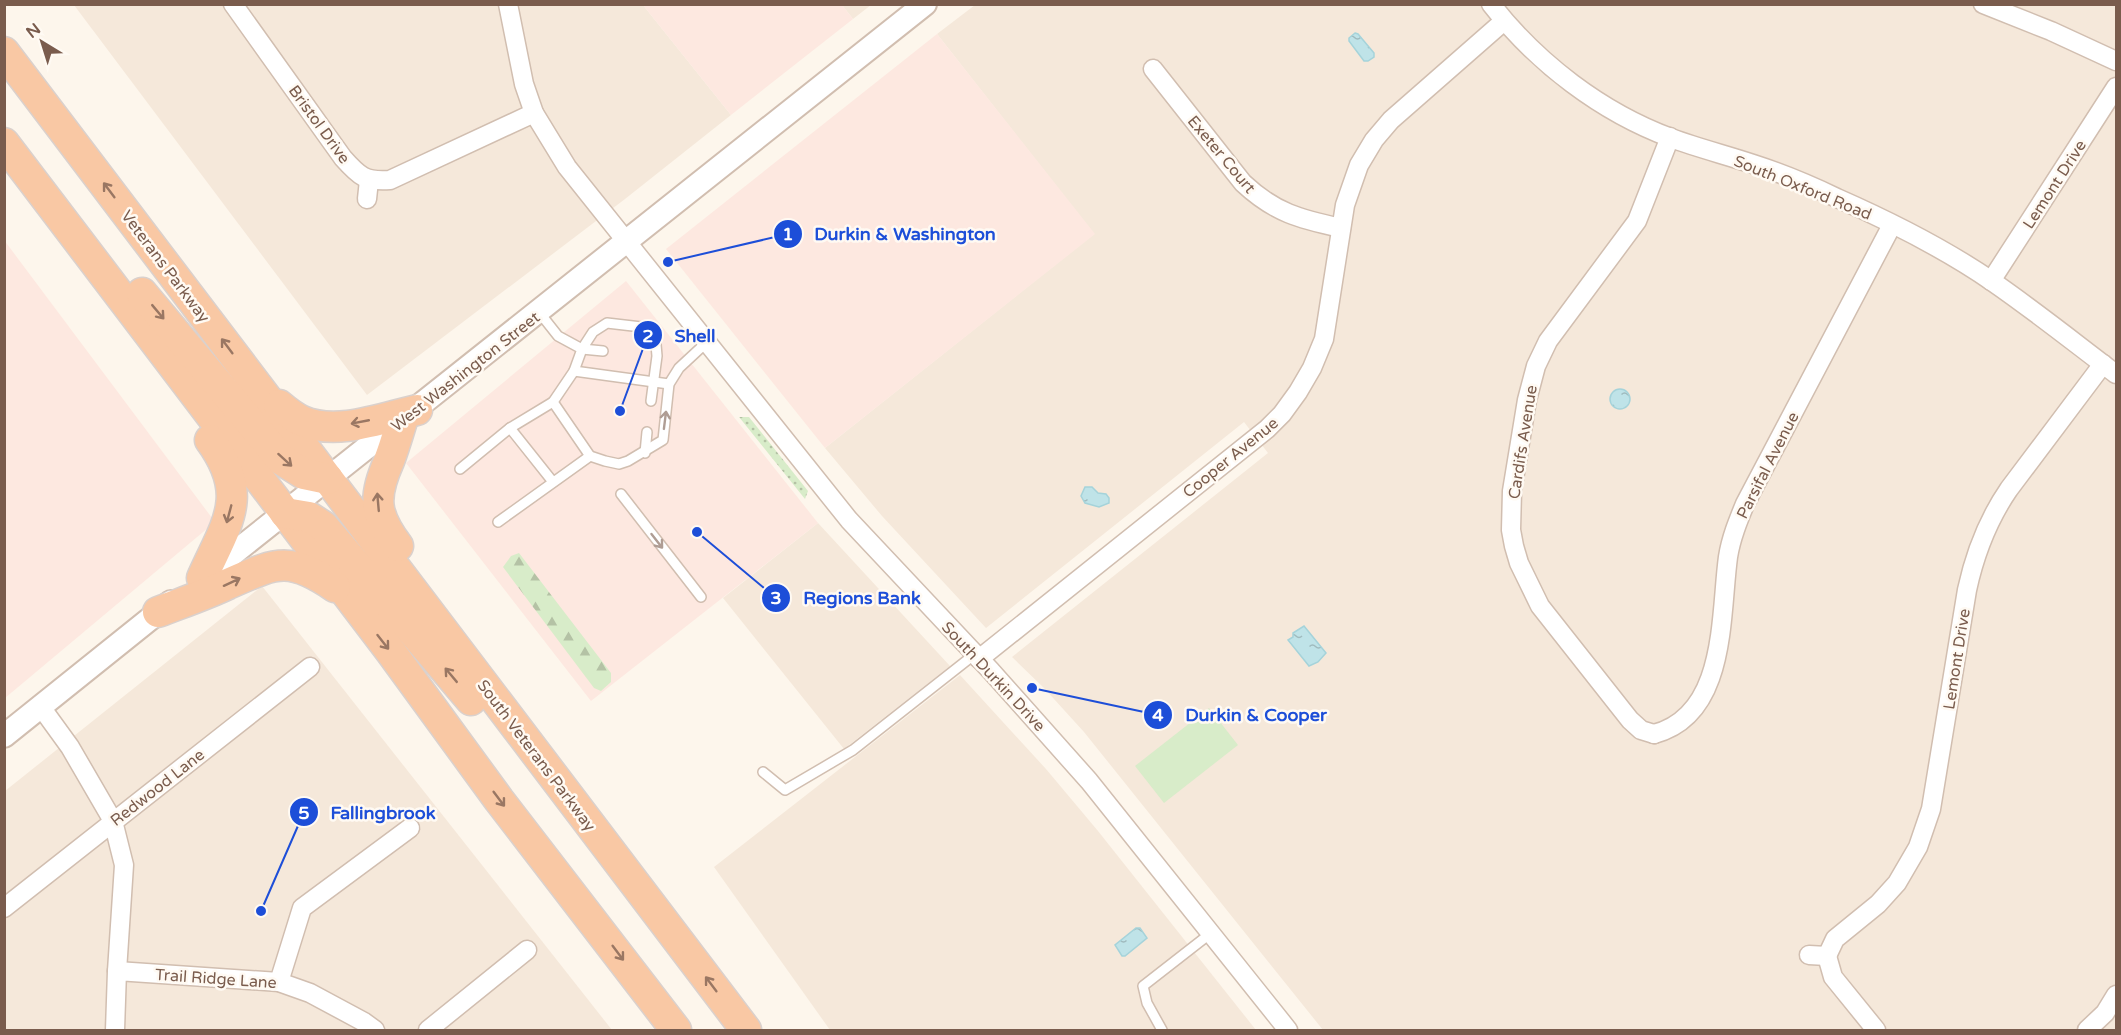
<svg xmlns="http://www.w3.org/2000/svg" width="2121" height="1035" font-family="'Varela Round',sans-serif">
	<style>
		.residential { fill: #f5e8da }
		.commercial { fill: #fde8e0 }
		.grass { fill: url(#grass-dots) }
		.forest { fill: url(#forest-firs) }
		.pitch { fill: #d8ecc9 }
		.water { fill: url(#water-ripples); stroke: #a5d3da; stroke-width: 1.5 }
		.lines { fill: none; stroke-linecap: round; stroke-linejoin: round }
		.service-casing { stroke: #d1beb0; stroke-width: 12 }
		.minor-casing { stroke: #d1beb0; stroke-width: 21 }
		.tertiary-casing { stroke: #d1beb0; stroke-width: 26 }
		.trunk-casing { stroke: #dad1cd; stroke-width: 33 }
		.service { stroke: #fff; stroke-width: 9 }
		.minor { stroke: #fff; stroke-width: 18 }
		.tertiary { stroke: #fff; stroke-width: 22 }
		.trunk { stroke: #f9c8a4; stroke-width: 30 }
		.oneway { stroke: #9a7763 }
		.oneway2 { stroke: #af9d94 }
		.labels { text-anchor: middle; stroke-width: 5; stroke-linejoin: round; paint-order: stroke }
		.street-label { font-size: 16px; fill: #7a5c4d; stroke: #fffaf3 }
		.leader { fill: none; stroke: #1d4ed8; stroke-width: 2 }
		.callout-dot { fill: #1d4ed8; stroke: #fffaf3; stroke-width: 2 }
		.mark-label { font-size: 18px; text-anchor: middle; font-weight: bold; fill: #fff }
		.callout-label { font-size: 18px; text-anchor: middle; font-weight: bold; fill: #1d4ed8; stroke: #fffaf3; stroke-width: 5; stroke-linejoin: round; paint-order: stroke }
	</style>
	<defs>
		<pattern id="grass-dots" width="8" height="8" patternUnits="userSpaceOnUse" patternTransform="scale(1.5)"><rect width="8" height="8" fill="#d8ecc9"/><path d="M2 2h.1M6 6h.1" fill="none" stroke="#b4c2a5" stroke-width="1.8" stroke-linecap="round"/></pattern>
		<pattern id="forest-firs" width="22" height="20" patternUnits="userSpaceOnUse" patternTransform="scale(1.5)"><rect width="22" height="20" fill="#d8ecc9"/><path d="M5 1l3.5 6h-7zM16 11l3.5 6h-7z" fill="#b4c2a5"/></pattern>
		<pattern id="water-ripples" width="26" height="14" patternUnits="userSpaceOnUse" patternTransform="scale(1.5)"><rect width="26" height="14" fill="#bfe3e8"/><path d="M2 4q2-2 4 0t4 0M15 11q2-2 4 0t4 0" fill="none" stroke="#a0bbbe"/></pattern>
	</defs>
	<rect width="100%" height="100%" fill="#fdf6ec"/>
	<!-- residential -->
	<g class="residential">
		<polygon points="74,5 643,5 731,115 625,199 367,395"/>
		<polygon points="842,5 871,5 853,19"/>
		<polygon points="975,5 2116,5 2116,1030 1323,1030 1084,732 1044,688 1012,657 1268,453 1244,422 986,628 882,516 825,448 1094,234 937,34"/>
		<polygon points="818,523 950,666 844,749 723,598"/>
		<polygon points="262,586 612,1030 5,1030 5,791"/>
		<polygon points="960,675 1046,769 1098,831 1256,1030 830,1030 714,867"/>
	</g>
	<!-- commercial -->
	<g class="commercial">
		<polygon points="643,5 842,5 853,19 731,115"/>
		<polygon points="937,34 1095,234 825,448 666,249"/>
		<polygon points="4,240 215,522 5,698 4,698"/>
		<polygon points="626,281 818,523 591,701 406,463"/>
	</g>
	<!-- grass -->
	<polygon class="grass" points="739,417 749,417 808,491 805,499"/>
	<!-- forest -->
	<polygon class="forest" points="519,553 611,673 611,682 601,691 594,688 503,567 511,556"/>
	<!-- pitch -->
	<polygon class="pitch" points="1209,708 1238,745 1164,803 1135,766"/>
	<!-- water -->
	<g class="water">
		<polygon points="1355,33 1358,34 1374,53 1374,57 1368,61 1364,61 1349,41 1349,38"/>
		<circle cx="1620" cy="399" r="10"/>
		<polygon points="1085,487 1092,487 1098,493 1106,494 1109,498 1109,503 1099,507 1085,503 1081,496"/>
		<polygon points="1304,626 1326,653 1318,662 1309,666 1288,640 1293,637 1293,633"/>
		<polygon points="1136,928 1140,928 1147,938 1125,956 1122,956 1115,945"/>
	</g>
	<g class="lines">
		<defs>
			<g id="service">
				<polyline points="539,312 558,336 582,349 574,371 553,402 590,456 605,461 619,464 628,461 663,440 669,384 679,368 707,342"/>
				<polyline points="603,351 582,349 593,332 607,323 650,328 655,333 657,356 651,401"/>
				<polyline points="574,371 669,384"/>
				<polyline points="510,428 553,482"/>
				<polyline points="645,453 647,432"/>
				<polyline points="460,469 510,428 553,402"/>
				<polyline points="621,494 701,597"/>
				<polyline points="498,522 590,456"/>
				<polyline points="763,772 785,790 853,750 975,654"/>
				<polyline points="1162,1030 1147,1003 1143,986 1211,933"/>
			</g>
			<g id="minor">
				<path d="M 233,4 L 343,158 C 359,176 365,182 390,180 L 534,113"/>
				<polyline points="508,4 524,84 534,113 567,167 849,520 991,671 1089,781 1288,1030"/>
				<path d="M 1491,4 C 1537,63 1601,112 1671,138 C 1698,148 1726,155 1753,164 C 1781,173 1810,185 1837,198 C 1887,220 1948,251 1993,282 C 2035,311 2075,343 2116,374"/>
				<polyline points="1983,4 2051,31 2116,61"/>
				<path d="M 1153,69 L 1243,183 C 1275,213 1300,219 1341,228"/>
				<polyline points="367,199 369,180"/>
				<polyline points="1991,281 2116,87"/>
				<polyline points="979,659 1267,429 1282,414 1298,392 1312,368 1324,339 1345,205 1359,165 1374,140 1391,120 1504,21"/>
				<polyline points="41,707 70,747 113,821 124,865 117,971"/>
				<polyline points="1654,734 1641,730 1630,720 1540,606 1519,563 1514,546 1511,530 1512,491 1527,400 1536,366 1548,341 1637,221 1670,137"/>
				<path d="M 1654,734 C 1727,715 1720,616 1728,557 C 1731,538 1738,521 1745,504 L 1892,225"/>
				<polyline points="4,908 310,667"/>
				<polyline points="1809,955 1827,956"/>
				<path d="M 1827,956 L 1835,939 L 1878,904 L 1897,883 L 1918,847 L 1931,809 L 1967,590 C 1975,553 1987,521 2009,489 L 2103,364"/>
				<polyline points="1827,956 1833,977 1876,1030"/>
				<polyline points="279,982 302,908 410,828"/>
				<polyline points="115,1030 117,971 279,982 310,993 364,1022 375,1030"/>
				<polyline points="428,1030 527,950"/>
				<polyline points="2087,1030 2105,1013 2116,995"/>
			</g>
			<g id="tertiary">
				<polyline points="205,576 925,4"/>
				<polyline points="4,736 171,602"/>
			</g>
			<g id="trunk">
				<polyline points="4,52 746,1030"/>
				<polyline points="4,143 391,652 499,800 676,1030"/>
				<polyline points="142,293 282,460 304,474 328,479"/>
				<path d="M 279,405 C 286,411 294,417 302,421 C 337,436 382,418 417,410"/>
				<polyline points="285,513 309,517 323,526 471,700"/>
				<path d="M 398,546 C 374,514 373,497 389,461 C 394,448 398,434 402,421"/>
				<path d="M 202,578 C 226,524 251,496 210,440"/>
				<path d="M 158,612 C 181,603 205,595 228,584 C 276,563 288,555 335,587"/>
			</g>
		</defs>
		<!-- service casing -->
		<use href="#service" class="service-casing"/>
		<!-- minor casing -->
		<use href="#minor" class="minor-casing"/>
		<!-- tertiary casing -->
		<use href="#tertiary" class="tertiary-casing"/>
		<!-- trunk casing -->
		<use href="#trunk" class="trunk-casing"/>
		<!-- service -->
		<use href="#service" class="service"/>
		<!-- minor -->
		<use href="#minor" class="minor"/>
		<!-- tertiary -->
		<use href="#tertiary" class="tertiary"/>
		<!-- trunk -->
		<use href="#trunk" class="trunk"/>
	</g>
	<!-- one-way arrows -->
	<defs><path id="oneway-shaft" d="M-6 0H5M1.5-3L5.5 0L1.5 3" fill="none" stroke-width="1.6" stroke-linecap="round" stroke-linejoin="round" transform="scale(1.5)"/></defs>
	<g class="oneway">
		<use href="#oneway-shaft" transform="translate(109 190) rotate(-127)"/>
		<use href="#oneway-shaft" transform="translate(158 312) rotate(50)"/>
		<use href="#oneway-shaft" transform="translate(227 346) rotate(-127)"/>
		<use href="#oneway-shaft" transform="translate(360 422) rotate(169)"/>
		<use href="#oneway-shaft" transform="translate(285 460) rotate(42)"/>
		<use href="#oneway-shaft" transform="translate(378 502) rotate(-95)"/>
		<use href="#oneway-shaft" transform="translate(229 514) rotate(105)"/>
		<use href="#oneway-shaft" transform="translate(232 582) rotate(-25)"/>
		<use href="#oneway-shaft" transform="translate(383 642) rotate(52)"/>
		<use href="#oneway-shaft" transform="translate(451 675) rotate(-130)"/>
		<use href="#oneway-shaft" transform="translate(499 799) rotate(53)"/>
		<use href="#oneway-shaft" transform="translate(618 953) rotate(53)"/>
		<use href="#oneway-shaft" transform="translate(711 984) rotate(-127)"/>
	</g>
	<g class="oneway2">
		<use href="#oneway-shaft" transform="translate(665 420) rotate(-83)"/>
		<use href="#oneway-shaft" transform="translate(657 541) rotate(52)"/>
	</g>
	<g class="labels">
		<!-- street labels -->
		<g class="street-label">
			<text transform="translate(320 124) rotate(54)" y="6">Bristol Drive</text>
			<text transform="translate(1222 154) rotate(50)" y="6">Exeter Court</text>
			<text transform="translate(2054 184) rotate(-57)" y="6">Lemont Drive</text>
			<text transform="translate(1803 187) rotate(22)" y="6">South Oxford Road</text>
			<text transform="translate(166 266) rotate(53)" y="6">Veterans Parkway</text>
			<text transform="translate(465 371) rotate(-38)" y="6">West Washington Street</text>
			<text transform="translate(1522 442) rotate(-81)" y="6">Cardifs Avenue</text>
			<text transform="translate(1230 457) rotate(-39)" y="6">Cooper Avenue</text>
			<text transform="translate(1767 465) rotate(-63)" y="6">Parsifal Avenue</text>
			<text transform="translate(1956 659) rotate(-81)" y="6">Lemont Drive</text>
			<text transform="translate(994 676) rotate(47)" y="6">South Durkin Drive</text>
			<text transform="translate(537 755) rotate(53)" y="6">South Veterans Parkway</text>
			<text transform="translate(157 787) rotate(-38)" y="6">Redwood Lane</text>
			<text transform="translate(216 978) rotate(4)" y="6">Trail Ridge Lane</text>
		</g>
	</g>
	<!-- callouts -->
	<path class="leader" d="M668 262L788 234M620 411L648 335M697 532L776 598M1032 688L1158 715M261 911L304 812"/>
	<g class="callout-dot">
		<circle cx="668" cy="262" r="6"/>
		<circle cx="620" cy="411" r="6"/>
		<circle cx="697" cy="532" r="6"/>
		<circle cx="1032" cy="688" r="6"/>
		<circle cx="261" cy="911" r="6"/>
		<circle cx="788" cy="234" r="15"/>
		<circle cx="648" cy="335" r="15"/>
		<circle cx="776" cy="598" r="15"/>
		<circle cx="1158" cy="715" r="15"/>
		<circle cx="304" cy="812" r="15"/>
	</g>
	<g class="mark-label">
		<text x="788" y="240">1</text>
		<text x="648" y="342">2</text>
		<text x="776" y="604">3</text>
		<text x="1158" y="721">4</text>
		<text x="304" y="819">5</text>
	</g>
	<g class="callout-label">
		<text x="905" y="240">Durkin &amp; Washington</text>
		<text x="695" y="342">Shell</text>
		<text x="862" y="604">Regions Bank</text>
		<text x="1256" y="721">Durkin &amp; Cooper</text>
		<text x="383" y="819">Fallingbrook</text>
	</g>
	<!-- border -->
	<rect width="2121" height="1035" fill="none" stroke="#7a5c4d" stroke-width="12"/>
	<!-- north arrow -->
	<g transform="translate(42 42) rotate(322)" stroke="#fffaf3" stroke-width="4.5" paint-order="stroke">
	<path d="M0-4.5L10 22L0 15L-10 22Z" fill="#7a5c4d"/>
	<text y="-9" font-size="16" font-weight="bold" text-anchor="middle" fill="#7a5c4d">N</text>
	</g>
</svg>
